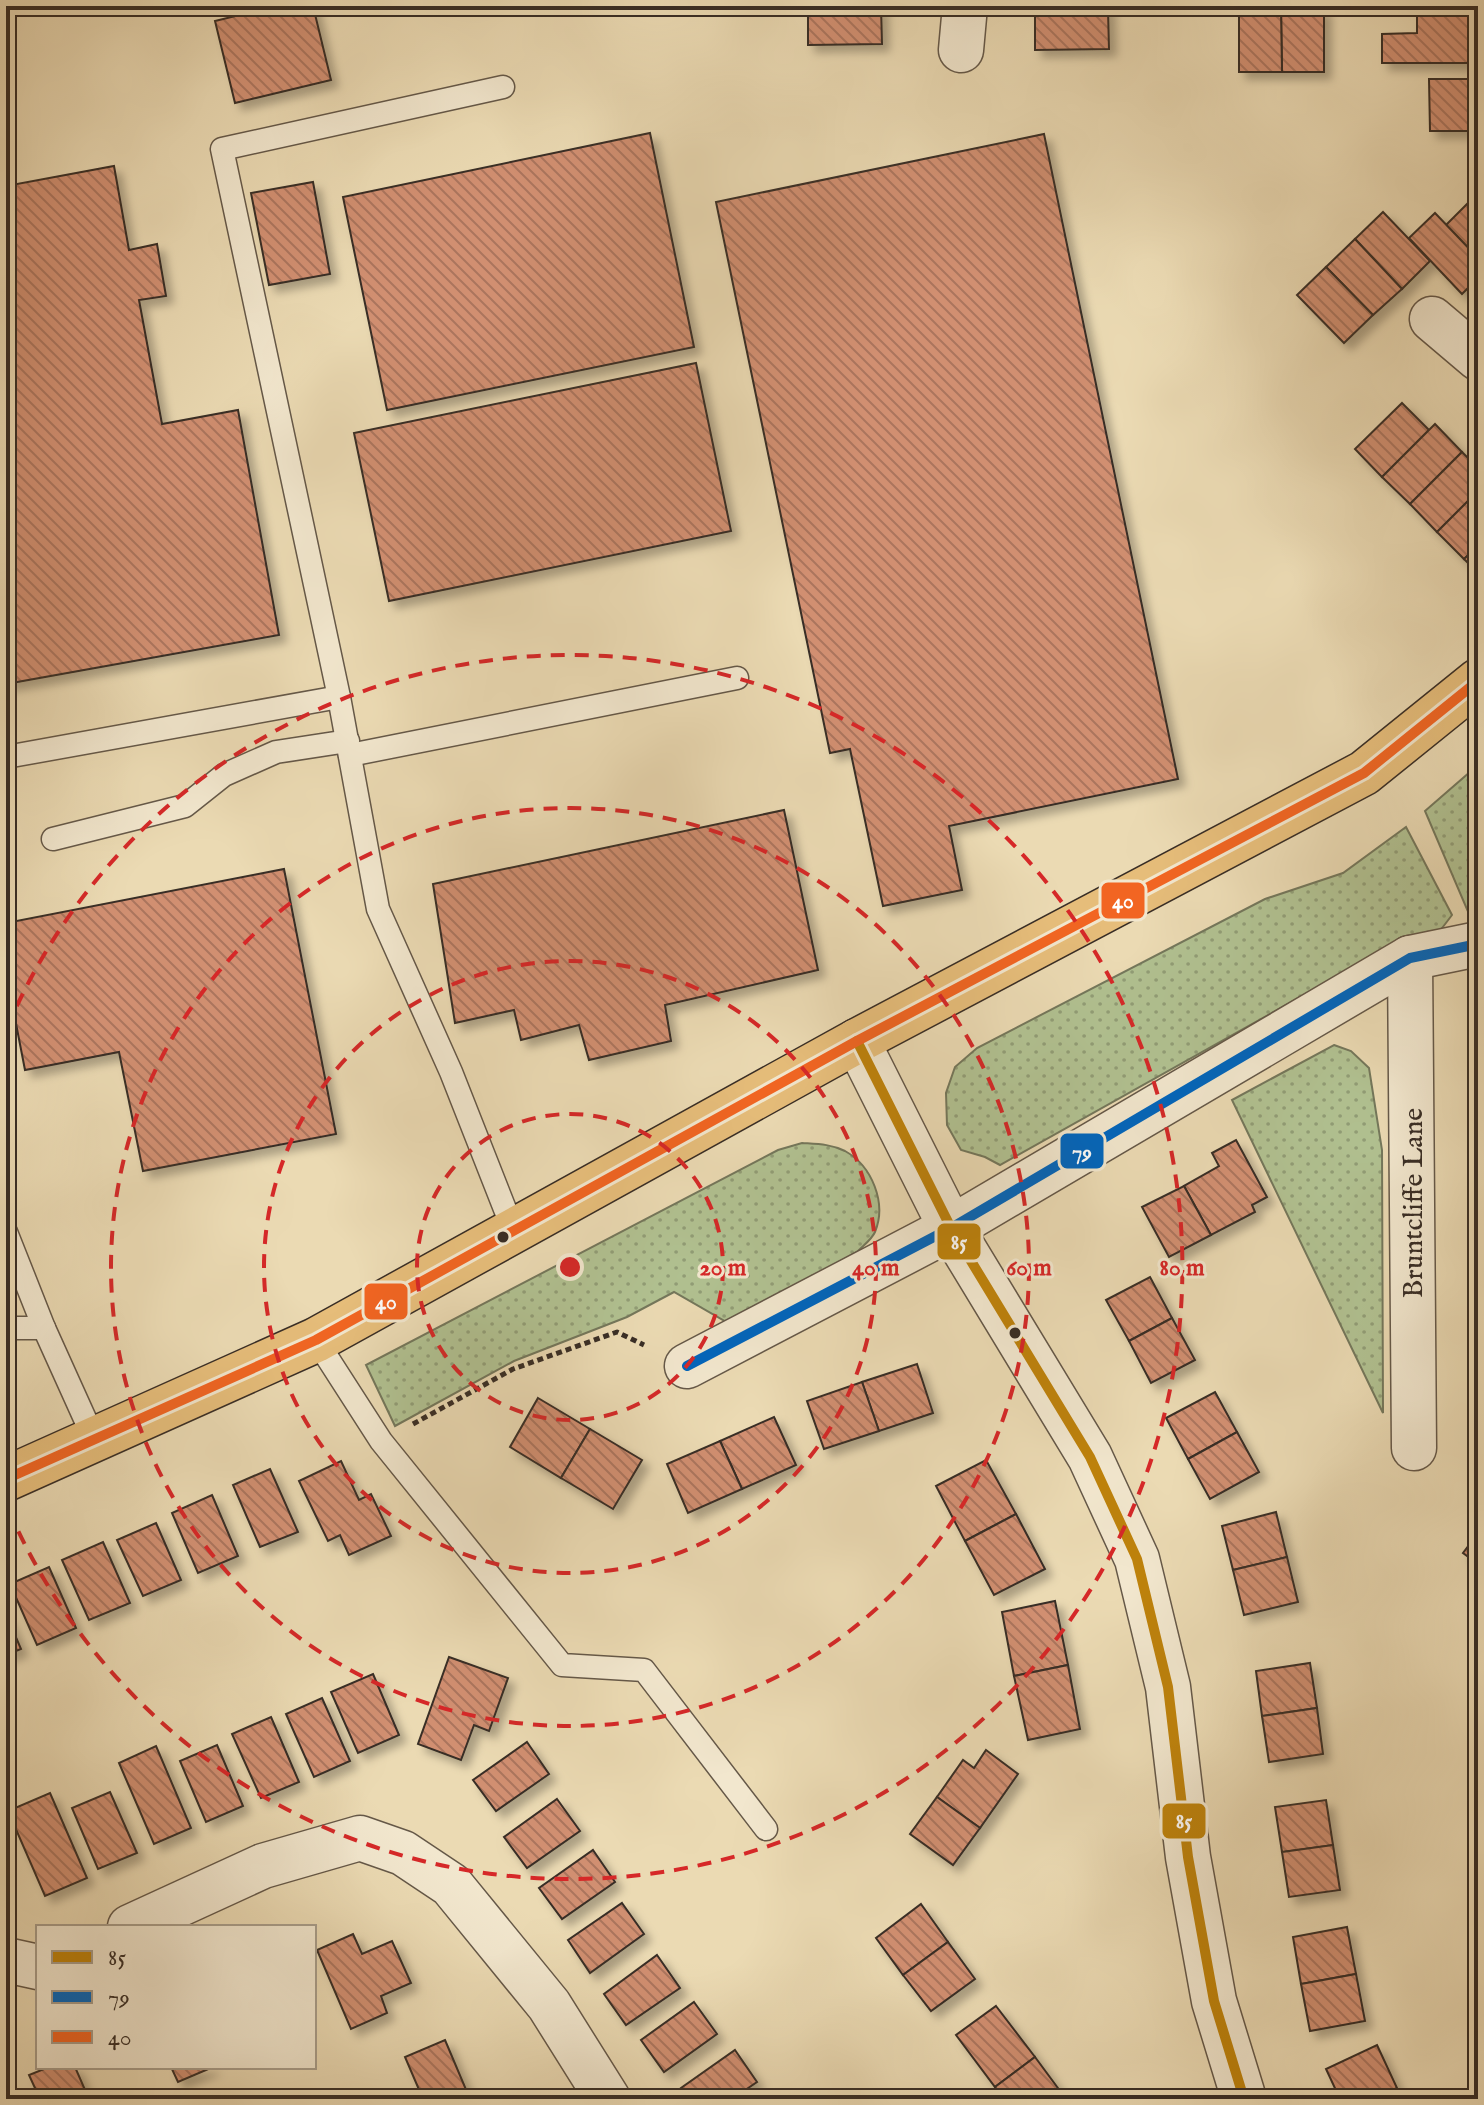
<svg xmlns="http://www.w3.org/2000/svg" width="1484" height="2105" font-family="'IM FELL English',serif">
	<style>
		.grass { fill: url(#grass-dots); stroke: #74775b; stroke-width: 2 }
		.building { fill: url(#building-back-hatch); stroke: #382d25; stroke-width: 2; filter: url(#shadow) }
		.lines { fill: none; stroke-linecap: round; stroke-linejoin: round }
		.service-casing { stroke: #655848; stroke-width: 25 }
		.minor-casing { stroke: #655848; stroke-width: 47 }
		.primary-casing { stroke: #382d25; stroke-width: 47 }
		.path { stroke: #382d25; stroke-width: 5; stroke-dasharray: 6 4; stroke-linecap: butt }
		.service { stroke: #f2e7ce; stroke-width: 22 }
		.minor { stroke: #f2e7ce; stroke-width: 44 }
		.primary { stroke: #e6bd7a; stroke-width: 44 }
		.bus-1-casing { stroke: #f2e7ce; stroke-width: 16 }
		.bus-2-casing { stroke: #f2e7ce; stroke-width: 16 }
		.bus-3-casing { stroke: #f2e7ce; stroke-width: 16 }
		.bus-1 { stroke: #be820b; stroke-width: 10 }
		.bus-2 { stroke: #0065bd; stroke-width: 10 }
		.bus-3 { stroke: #f26522; stroke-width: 10 }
		.ring { fill: none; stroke: #d62828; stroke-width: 4; stroke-dasharray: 14 10 }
		.bus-dot { fill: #382d25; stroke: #f2e7ce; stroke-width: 3 }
		.labels { text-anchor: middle; stroke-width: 6; stroke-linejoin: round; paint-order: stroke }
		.street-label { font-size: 28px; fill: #382d25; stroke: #f2e7ce }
		.centre { fill: #d62828; stroke: #f2e7ce; stroke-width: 4 }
		.ring-label { font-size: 24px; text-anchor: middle; font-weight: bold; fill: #d62828; stroke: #f2e7ce; stroke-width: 6; stroke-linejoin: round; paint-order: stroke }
		.line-badge { stroke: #f2e7ce; stroke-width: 3 }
		.badge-label { font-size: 22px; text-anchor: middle; font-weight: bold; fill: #fff }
	</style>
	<defs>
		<pattern id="grass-dots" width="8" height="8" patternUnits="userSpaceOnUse" patternTransform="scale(2)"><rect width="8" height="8" fill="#b1c191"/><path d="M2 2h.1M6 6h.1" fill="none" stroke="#919d76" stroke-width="1.8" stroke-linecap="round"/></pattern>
		<pattern id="building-back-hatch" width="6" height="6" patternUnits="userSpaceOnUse" patternTransform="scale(2)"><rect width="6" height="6" fill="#d18f71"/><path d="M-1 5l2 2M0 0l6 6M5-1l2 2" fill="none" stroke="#ab755d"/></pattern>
		<filter id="shadow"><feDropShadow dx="7" dy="7" stdDeviation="4" flood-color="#0004"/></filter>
	</defs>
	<rect width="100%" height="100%" fill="#ebdab3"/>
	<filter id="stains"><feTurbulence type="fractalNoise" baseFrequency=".0025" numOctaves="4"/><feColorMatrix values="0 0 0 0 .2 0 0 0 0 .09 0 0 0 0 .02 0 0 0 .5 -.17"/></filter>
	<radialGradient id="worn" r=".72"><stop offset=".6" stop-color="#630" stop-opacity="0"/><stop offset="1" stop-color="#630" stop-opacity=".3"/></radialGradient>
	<!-- grass -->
	<g class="grass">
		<polygon points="1478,765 1478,913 1469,914 1425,811"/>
		<polygon points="1406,827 1452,915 1436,936 1329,981 1000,1165 985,1157 961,1150 947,1125 946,1093 955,1067 977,1048 1265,899 1343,873"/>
		<polygon points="1334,1045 1351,1051 1369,1068 1382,1150 1383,1413 1232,1100"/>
		<path d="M 802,1143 C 817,1144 831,1144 845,1151 C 872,1166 887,1203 875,1232 C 872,1239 864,1245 858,1251 L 730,1324 L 674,1292 L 627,1317 L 514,1361 L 395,1426 L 366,1365 L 778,1150 Z"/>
	</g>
	<!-- building -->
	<g class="building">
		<polygon points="276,6 313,6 331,80 235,103 215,21"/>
		<polygon points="808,6 881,6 882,44 808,45"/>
		<polygon points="1035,6 1108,6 1108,10 1035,11"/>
		<polygon points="1324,8 1324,72 1282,72 1281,9"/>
		<polygon points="1239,9 1281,9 1282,72 1239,72"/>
		<polygon points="1417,9 1478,9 1478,63 1382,63 1382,34 1417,33"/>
		<polygon points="1108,10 1109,49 1035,50 1035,11"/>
		<polygon points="1429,79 1478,79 1478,131 1430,131"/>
		<polygon points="650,133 694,347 387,410 343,197"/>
		<polygon points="1044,134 1178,779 949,826 962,890 883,906 850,749 830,753 716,202"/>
		<polygon points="114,166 129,250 157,244 166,296 139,300 162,424 238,410 279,635 6,684 6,186"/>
		<polygon points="313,182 330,274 269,285 251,193"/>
		<polygon points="1473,198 1478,203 1478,258 1446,225"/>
		<polygon points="1383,212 1430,261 1402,289 1355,239"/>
		<polygon points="1435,213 1478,258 1478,278 1462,294 1409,238"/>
		<polygon points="1355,239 1402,289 1373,315 1326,267"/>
		<polygon points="1326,267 1373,315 1344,343 1297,295"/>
		<polygon points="696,363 731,531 389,601 354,433"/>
		<polygon points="1402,403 1429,430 1382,477 1355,449"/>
		<polygon points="1435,424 1462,452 1410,504 1382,477"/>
		<polygon points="1462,452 1478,468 1478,491 1437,532 1410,504"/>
		<polygon points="1478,491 1478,546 1464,559 1437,532"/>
		<polygon points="1478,546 1478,573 1464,559"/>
		<polygon points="784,810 818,970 665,1005 671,1041 589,1060 579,1025 521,1040 514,1010 455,1023 433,884"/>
		<polygon points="284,869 336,1134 143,1171 119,1052 25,1070 6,972 6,923"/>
		<polygon points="1236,1140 1267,1197 1252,1205 1255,1212 1211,1235 1184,1186 1219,1166 1212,1153"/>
		<polygon points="1184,1186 1211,1235 1169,1257 1142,1207"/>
		<polygon points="1150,1277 1172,1318 1129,1341 1106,1300"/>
		<polygon points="1172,1318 1195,1360 1151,1383 1129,1341"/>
		<polygon points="917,1364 933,1413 879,1431 862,1382"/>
		<polygon points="862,1382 879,1431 824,1449 807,1401"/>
		<polygon points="1215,1392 1237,1432 1188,1459 1166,1418"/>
		<polygon points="538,1398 590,1429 561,1478 510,1447"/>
		<polygon points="774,1417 796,1465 742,1489 720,1441"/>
		<polygon points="590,1429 642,1460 613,1509 561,1478"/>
		<polygon points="1237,1432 1259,1472 1210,1499 1188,1459"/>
		<polygon points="720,1441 742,1489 688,1513 667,1464"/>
		<polygon points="986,1460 1016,1514 965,1541 936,1486"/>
		<polygon points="341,1461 359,1500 371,1494 391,1536 349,1555 340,1535 328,1541 299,1481"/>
		<polygon points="270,1469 298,1532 260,1547 233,1485"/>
		<polygon points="212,1495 238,1556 198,1573 172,1513"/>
		<polygon points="1276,1512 1287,1557 1233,1570 1222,1526"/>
		<polygon points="1016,1514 1045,1569 994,1595 965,1541"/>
		<polygon points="156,1523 181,1580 143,1596 117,1540"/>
		<polygon points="1478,1533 1478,1564 1463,1553"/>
		<polygon points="103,1542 130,1603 89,1620 62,1560"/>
		<polygon points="1287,1557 1298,1602 1244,1615 1233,1570"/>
		<polygon points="49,1567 76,1628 37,1645 10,1584"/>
		<polygon points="1055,1601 1068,1665 1014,1676 1002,1612"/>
		<polygon points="6,1614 21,1649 6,1655"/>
		<polygon points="449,1657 508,1678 489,1731 474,1725 461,1760 418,1744"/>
		<polygon points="1310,1663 1317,1708 1262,1716 1256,1671"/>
		<polygon points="1068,1665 1080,1729 1028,1740 1014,1676"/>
		<polygon points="373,1674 399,1735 358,1753 331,1692"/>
		<polygon points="322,1698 350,1761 314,1777 286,1714"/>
		<polygon points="1317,1708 1323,1754 1269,1762 1262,1716"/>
		<polygon points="271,1717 299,1782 261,1798 232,1734"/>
		<polygon points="527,1742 549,1774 496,1811 473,1780"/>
		<polygon points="217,1745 243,1806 206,1822 180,1761"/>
		<polygon points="156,1746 191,1828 154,1844 119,1763"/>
		<polygon points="986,1750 1018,1774 980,1828 937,1797 963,1760 974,1768"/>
		<polygon points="110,1792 137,1853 98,1869 72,1808"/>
		<polygon points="50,1793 87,1878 45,1896 8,1811"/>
		<polygon points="937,1797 980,1828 953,1865 910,1834"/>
		<polygon points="557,1799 580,1831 527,1868 504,1837"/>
		<polygon points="1326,1800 1333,1845 1282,1852 1275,1807"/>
		<polygon points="1333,1845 1340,1890 1289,1897 1282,1852"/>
		<polygon points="593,1850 615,1882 562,1919 539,1888"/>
		<polygon points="622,1903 644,1934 590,1973 568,1940"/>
		<polygon points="921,1904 948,1942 903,1975 876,1938"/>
		<polygon points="1347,1927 1356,1974 1301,1984 1293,1937"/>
		<polygon points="353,1934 362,1954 392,1941 411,1983 381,1996 387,2013 351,2029 317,1950"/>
		<polygon points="948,1942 975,1979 931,2011 903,1975"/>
		<polygon points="657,1955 680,1988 626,2025 604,1994"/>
		<polygon points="1356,1974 1365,2021 1310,2031 1301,1984"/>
		<polygon points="694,2002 717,2034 664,2072 641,2040"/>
		<polygon points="996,2006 1035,2057 995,2087 956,2035"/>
		<polygon points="445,2040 470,2099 423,2099 405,2057"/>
		<polygon points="1377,2045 1397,2088 1375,2099 1340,2099 1326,2069"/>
		<polygon points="735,2050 757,2082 732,2099 689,2099 681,2088"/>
		<polygon points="1035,2057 1066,2099 1004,2099 995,2087"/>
		<polygon points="49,2067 75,2067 89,2099 40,2099 29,2075"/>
		<polygon points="171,2067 213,2067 178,2082"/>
	</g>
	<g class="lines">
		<defs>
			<g id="service">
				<polyline points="503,87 222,149 339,697 378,909 451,1072 514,1232"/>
				<polyline points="350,755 737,678"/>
				<polyline points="6,757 339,697"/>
				<polyline points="53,839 185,806 224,775 276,752 348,741"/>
				<polyline points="6,1232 44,1328 95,1441"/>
				<polyline points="6,1325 12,1328 44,1328"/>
				<polyline points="316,1340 381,1441 562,1665 644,1670 766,1829"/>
			</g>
			<g id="minor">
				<polyline points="961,50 965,6"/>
				<polyline points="1432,319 1478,358"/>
				<polyline points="1410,958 1414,1448"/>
				<polyline points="857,1041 951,1228 1090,1457 1137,1559 1168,1687 1188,1857 1214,2001 1244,2099"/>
				<polyline points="687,1366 951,1228 1410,958 1478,944"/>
				<polyline points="130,1927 263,1866 360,1838 403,1853 451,1885 549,2005 608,2099"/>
				<polyline points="6,1960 38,1967"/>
			</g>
			<polyline id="primary" points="6,1479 316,1340 857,1041 1364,773 1478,681"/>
		</defs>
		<!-- service casing -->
		<use href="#service" class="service-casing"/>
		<!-- minor casing -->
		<use href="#minor" class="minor-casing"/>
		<!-- primary casing -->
		<use href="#primary" class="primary-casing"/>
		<!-- path -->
		<polyline class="path" points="413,1424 513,1369 617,1332 644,1345"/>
		<!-- service -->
		<use href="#service" class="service"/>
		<!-- minor -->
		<use href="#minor" class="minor"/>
		<!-- primary -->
		<use href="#primary" class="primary"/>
		<defs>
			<polyline id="bus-1" points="857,1041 951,1228 1090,1457 1137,1559 1168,1687 1188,1857 1214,2001 1244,2099"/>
			<polyline id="bus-2" points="687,1366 951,1228 1410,958 1478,944"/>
			<polyline id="bus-3" points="6,1479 316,1340 857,1041 1364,773 1478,681"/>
		</defs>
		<!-- bus-1 casing -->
		<use href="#bus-1" class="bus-1-casing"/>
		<!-- bus-2 casing -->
		<use href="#bus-2" class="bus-2-casing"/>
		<!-- bus-3 casing -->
		<use href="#bus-3" class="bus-3-casing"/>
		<!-- bus-1 -->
		<use href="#bus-1" class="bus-1"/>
		<!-- bus-2 -->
		<use href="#bus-2" class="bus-2"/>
		<!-- bus-3 -->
		<use href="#bus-3" class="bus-3"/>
	</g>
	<!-- distance rings -->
	<g class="ring">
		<circle cx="570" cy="1267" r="153"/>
		<circle cx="570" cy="1267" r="306"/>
		<circle cx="570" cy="1267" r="459"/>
		<path d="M7 1028A612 612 0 1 1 7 1506"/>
	</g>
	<!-- markers -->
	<g class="bus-dot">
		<circle cx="503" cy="1237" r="7"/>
		<circle cx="1015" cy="1333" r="7"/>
	</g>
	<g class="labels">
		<!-- street labels -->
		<g class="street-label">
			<text transform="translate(1412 1203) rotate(-90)" y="10">Bruntcliffe Lane</text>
		</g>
	</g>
	<circle cx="570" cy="1267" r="12" class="centre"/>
	<g class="ring-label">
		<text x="723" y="1275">20 m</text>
		<text x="876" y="1275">40 m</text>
		<text x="1029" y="1275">60 m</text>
		<text x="1182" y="1275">80 m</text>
	</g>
	<g class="line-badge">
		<rect x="1100" y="881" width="46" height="39" rx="8" fill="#f26522"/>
		<rect x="1059" y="1132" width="46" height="38" rx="8" fill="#0065bd"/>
		<rect x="936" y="1222" width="46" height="39" rx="8" fill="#be820b"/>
		<rect x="363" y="1282" width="46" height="39" rx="8" fill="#f26522"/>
		<rect x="1161" y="1802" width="46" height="38" rx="8" fill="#be820b"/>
	</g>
	<g class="badge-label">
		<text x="1123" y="908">40</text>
		<text x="1082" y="1159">79</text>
		<text x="959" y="1249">85</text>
		<text x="386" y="1309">40</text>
		<text x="1184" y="1828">85</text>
	</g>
	<!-- margin -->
	<rect width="1484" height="2105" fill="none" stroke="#ebdab3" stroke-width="32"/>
	<rect x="8" y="8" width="1468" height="2089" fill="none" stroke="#382d25" stroke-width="4"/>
	<rect x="16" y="16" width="1452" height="2073" fill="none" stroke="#382d25" stroke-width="2"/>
	<!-- legend -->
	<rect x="36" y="1925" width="280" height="144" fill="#f2e7ce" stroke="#a89d8a" stroke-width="2"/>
	<rect x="52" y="1951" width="40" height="12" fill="#be820b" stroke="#a89d8a" stroke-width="2"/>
	<text x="108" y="1965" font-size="24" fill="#382d25">85</text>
	<rect x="52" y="1991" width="40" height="12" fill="#0065bd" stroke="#a89d8a" stroke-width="2"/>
	<text x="108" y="2005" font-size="24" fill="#382d25">79</text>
	<rect x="52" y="2031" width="40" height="12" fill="#f26522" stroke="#a89d8a" stroke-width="2"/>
	<text x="108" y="2045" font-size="24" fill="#382d25">40</text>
	<rect width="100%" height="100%" filter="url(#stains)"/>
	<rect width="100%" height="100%" fill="url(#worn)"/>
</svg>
